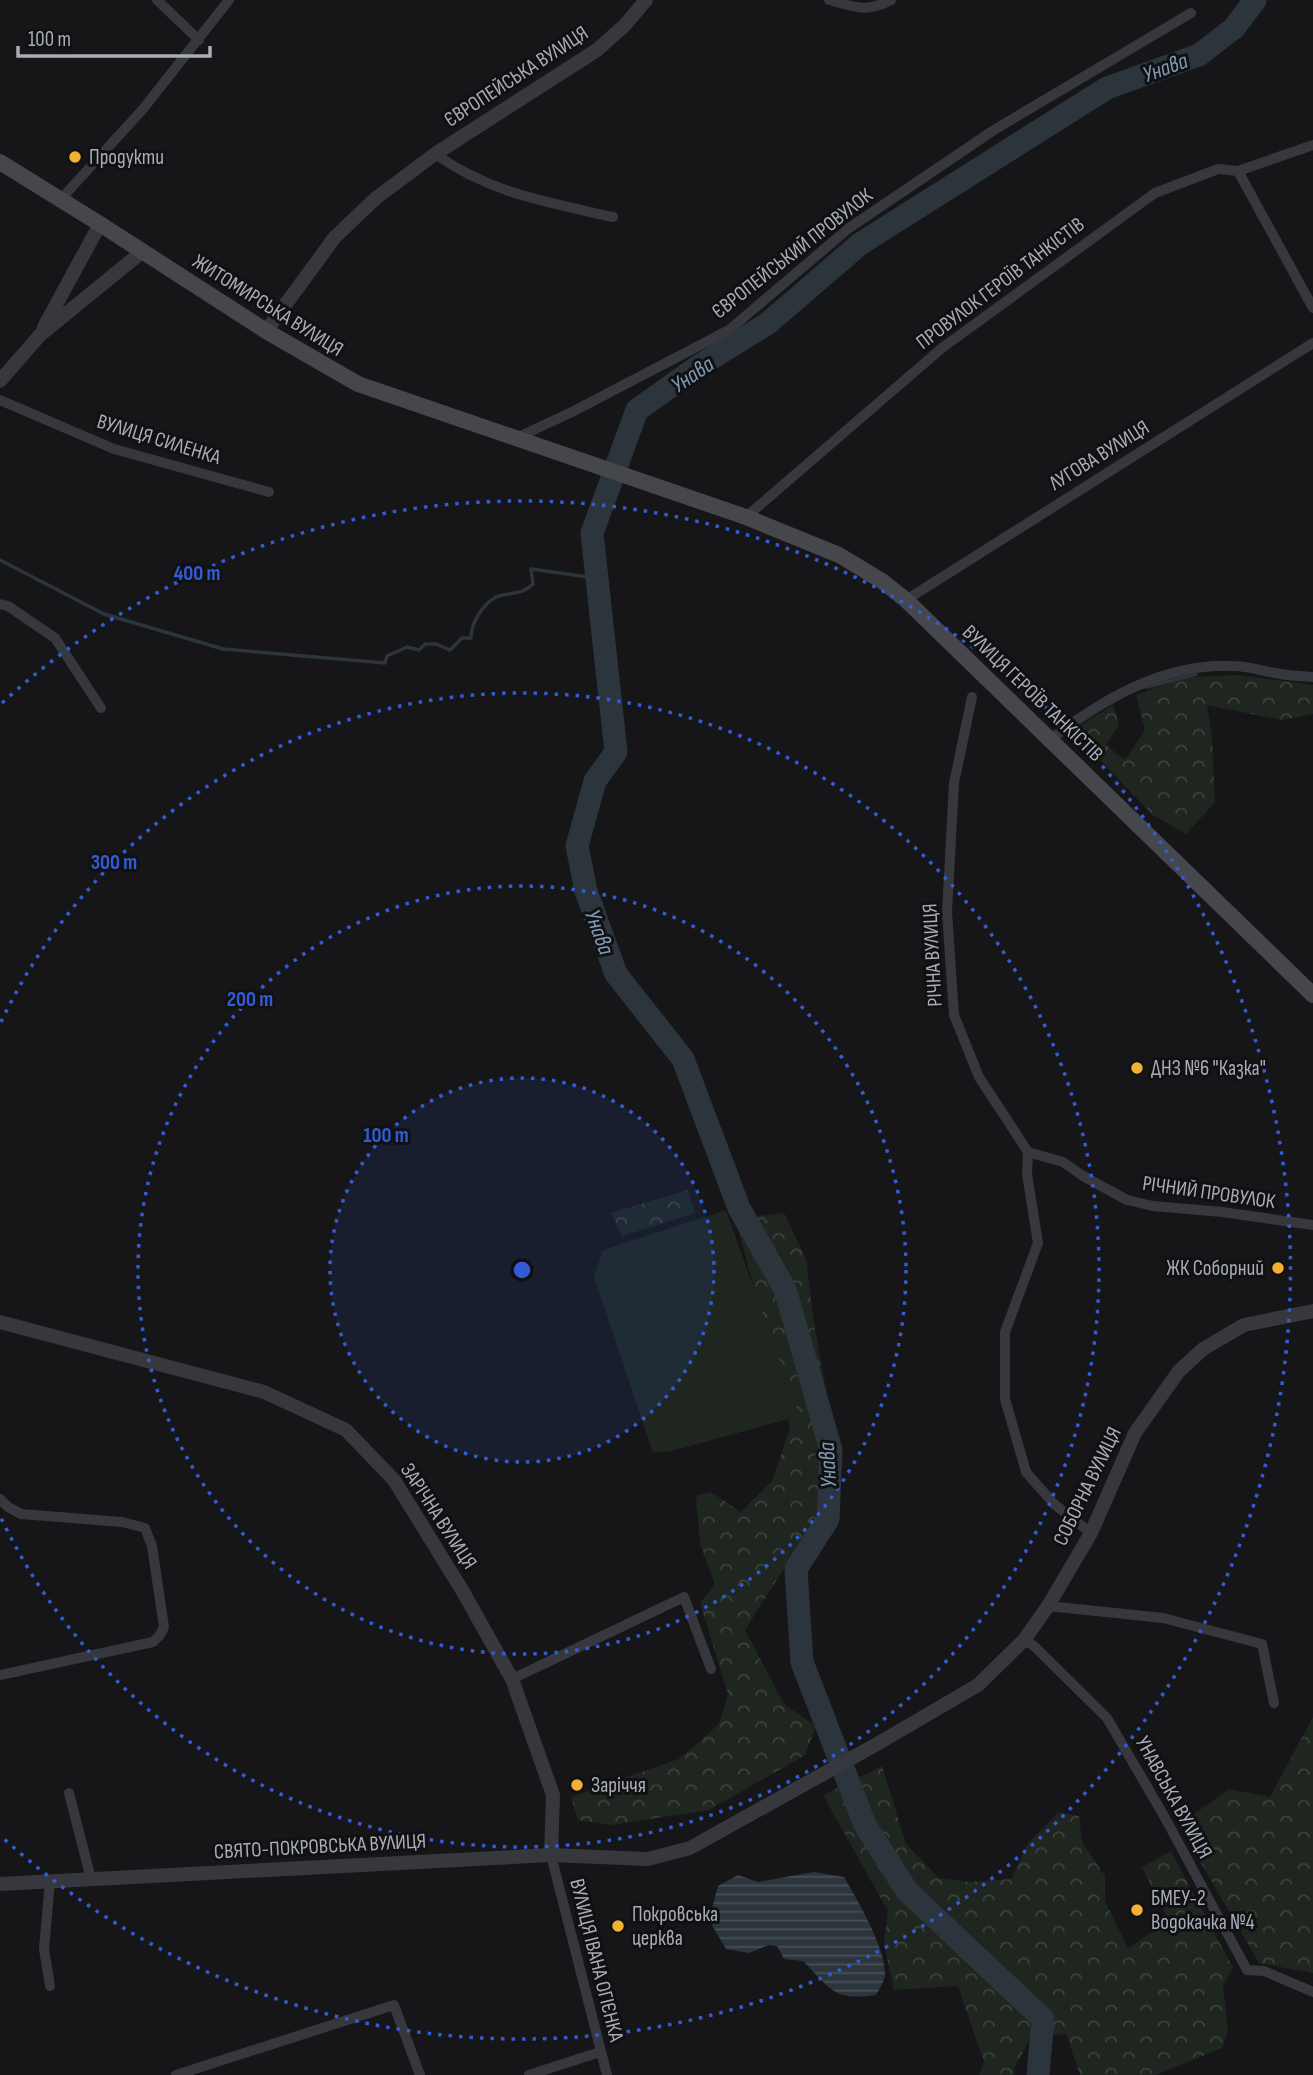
<svg xmlns="http://www.w3.org/2000/svg" width="1313" height="2075" font-family="'Sofia Sans Condensed',sans-serif">
	<style>
		.forest { fill: url(#forest-crowns) }
		.garden { fill: #1e261f }
		.water { fill: url(#water-rules) }
		.lines { fill: none; stroke-linecap: round; stroke-linejoin: round }
		.stream { stroke: #2c353c; stroke-width: 3.5 }
		.river { stroke: #2c353c; stroke-width: 23 }
		.minor { stroke: #37383d; stroke-width: 10 }
		.tertiary { stroke: #37383d; stroke-width: 14 }
		.secondary { stroke: #45474d; stroke-width: 16 }
		.ring { fill: none; stroke: #325cd3; stroke-width: 3.5; stroke-dasharray: 3.5 7 }
		.poi-dot { fill: #f2b134; stroke: #111113; stroke-width: 2.5 }
		.labels { text-anchor: middle; stroke-width: 6; stroke-linejoin: round; paint-order: stroke }
		.street-label { font-size: 21px; fill: #a8adb8; stroke: #111113 }
		.poi-label { font-size: 21px; fill: #a8adb8; stroke: #111113; text-anchor: start }
		.water-label { font-size: 23px; font-style: italic; fill: #7f9bb3; stroke: #111113 }
		.centre { fill: #325cd3; stroke: #111113; stroke-width: 3.5 }
		.ring-label { font-size: 21px; text-anchor: middle; font-weight: bold; fill: #325cd3; stroke: #111113; stroke-width: 6; stroke-linejoin: round; paint-order: stroke }
	</style>
	<defs>
		<pattern id="forest-crowns" width="20" height="18" patternUnits="userSpaceOnUse" patternTransform="scale(1.75)"><rect width="20" height="18" fill="#1e261f"/><path d="M2 6a3 3 0 1 1 6 0M12 15a3 3 0 1 1 6 0" fill="none" stroke="#3c433d"/></pattern>
		<pattern id="water-rules" width="6" height="5" patternUnits="userSpaceOnUse" patternTransform="scale(1.75)"><rect width="6" height="5" fill="#2c353c"/><path d="M0 2.5h6" fill="none" stroke="#485056"/></pattern>
	</defs>
	<rect width="100%" height="100%" fill="#161618"/>
	<!-- forest -->
	<g class="forest">
		<polygon points="1237,675 1313,685 1313,714 1282,720 1207,705 1212,737 1215,802 1186,834 1153,815 1072,731 1113,705 1119,724 1106,745 1125,760 1145,730 1136,695 1184,677"/>
		<polygon points="688,1190 695,1213 622,1236 611,1213"/>
		<polygon points="784,1213 806,1259 814,1323 833,1429 816,1518 745,1630 784,1704 816,1726 805,1755 709,1810 611,1825 578,1820 571,1797 679,1759 719,1724 728,1694 700,1603 715,1585 700,1543 696,1496 711,1492 741,1512 772,1481 790,1428 737,1223 760,1216"/>
		<polygon points="1313,1717 1313,1973 1259,1963 1179,1825 1229,1789 1270,1797"/>
		<polygon points="882,1766 906,1844 939,1878 969,1882 1011,1879 1028,1843 1059,1812 1079,1816 1082,1842 1105,1876 1105,1901 1128,1948 1169,1921 1142,1867 1171,1851 1233,1968 1223,1985 1228,2031 1222,2048 1156,2075 1080,2075 1066,2034 1032,2036 1014,2068 1015,2075 979,2075 984,2062 958,1986 894,1990 884,1943 888,1911 823,1795"/>
	</g>
	<!-- garden -->
	<polygon class="garden" points="726,1210 799,1416 672,1451 653,1453 594,1277 603,1250"/>
	<!-- water -->
	<path class="water" d="M 814,1872 L 844,1877 C 858,1901 885,1947 885,1974 C 885,1981 879,1989 876,1995 C 833,2001 832,1990 803,1961 L 784,1959 L 777,1946 L 769,1945 L 749,1953 L 726,1949 L 709,1920 L 718,1886 L 738,1875 L 758,1882 Z"/>
	<g class="lines">
		<!-- stream -->
		<g class="stream">
			<path d="M 0,560 L 104,614 L 223,649 L 385,663 L 387,656 L 407,647 L 419,650 L 425,644 L 436,644 L 450,650 L 462,638 L 471,638 C 471,623 482,605 496,597 C 507,592 521,596 533,584 L 531,569 L 596,578"/>
			<polyline points="1147,687 1196,674"/>
		</g>
		<!-- river -->
		<polyline class="river" points="1038,2075 1043,2019 907,1891 865,1825 802,1662 796,1569 828,1519 831,1450 785,1289 739,1208 683,1059 616,974 586,891 577,846 595,781 616,752 592,533 637,410 699,366 767,324 860,244 1107,88 1199,55 1234,28 1255,0"/>
		<!-- minor -->
		<g class="minor">
			<polyline points="157,0 199,40"/>
			<path d="M 829,0 C 855,7 866,13 891,0"/>
			<path d="M 435,154 C 492,194 547,202 613,217"/>
			<polyline points="1238,171 1313,308"/>
			<polyline points="61,199 143,109 229,0"/>
			<polyline points="0,400 114,449 269,492"/>
			<polyline points="514,439 572,412 729,330 849,228 994,130 1191,13"/>
			<polyline points="746,517 942,348 1155,193 1218,169 1238,171 1313,145"/>
			<polyline points="906,600 1313,343"/>
			<polyline points="0,604 8,606 55,638 101,708"/>
			<polyline points="972,697 954,783 947,912 954,1015 979,1077 1028,1152 1027,1174 1038,1243 1005,1332 1005,1399 1026,1472 1054,1504 1091,1533"/>
			<path d="M 1051,739 C 1103,699 1164,663 1233,666 C 1249,666 1265,672 1281,674 C 1291,676 1302,676 1313,677"/>
			<polyline points="1028,1152 1063,1162 1083,1176 1127,1200 1153,1206 1222,1212 1313,1225"/>
			<polyline points="0,1499 8,1507 21,1514 122,1522 145,1528 152,1546 164,1627 160,1635 153,1642 0,1675"/>
			<polyline points="1048,1606 1163,1618 1262,1644 1274,1703"/>
			<polyline points="1024,1640 1034,1646 1107,1718 1164,1816 1247,1970 1264,1971 1313,1992"/>
			<polyline points="512,1679 684,1597 711,1669"/>
			<polyline points="69,1793 91,1879"/>
			<polyline points="551,1855 607,2075"/>
			<polyline points="50,1881 44,1949 50,1986"/>
			<polyline points="176,2075 394,2005 420,2075"/>
			<polyline points="529,2075 600,2052"/>
		</g>
		<!-- tertiary -->
		<g class="tertiary">
			<polyline points="44,327 100,224"/>
			<polyline points="266,331 335,237 376,198 435,154 597,50 625,25 646,0"/>
			<polyline points="0,381 40,335 143,251"/>
			<polyline points="0,1322 264,1392 346,1430 394,1480 462,1590 512,1679 553,1795 551,1855"/>
			<polyline points="0,1884 551,1855 648,1859 690,1848 877,1744 978,1685 1024,1640 1048,1606 1091,1533 1135,1433 1179,1371 1203,1349 1244,1325 1313,1311"/>
		</g>
		<!-- secondary -->
		<polyline class="secondary" points="0,162 100,224 266,331 358,384 746,517 839,555 882,581 906,600 1313,995"/>
	</g>
	<!-- distance rings -->
	<circle cx="522" cy="1270" r="192" fill="#325cd3" fill-opacity=".12"/>
	<g class="ring">
		<circle cx="522" cy="1270" r="192"/>
		<circle cx="522" cy="1270" r="384"/>
		<path d="M1 1022A577 577 0 1 1 1 1518"/>
		<path d="M2 703A769 769 0 1 1 2 1837"/>
	</g>
	<!-- markers -->
	<g class="poi-dot">
		<circle cx="75" cy="157" r="7"/>
		<circle cx="1137" cy="1068" r="7"/>
		<circle cx="1278" cy="1268" r="7"/>
		<circle cx="577" cy="1785" r="7"/>
		<circle cx="1137" cy="1910" r="7"/>
		<circle cx="618" cy="1926" r="7"/>
	</g>
	<g class="labels">
		<!-- street labels -->
		<g class="street-label">
			<text transform="translate(516 76) rotate(-33)" y="7">ЄВРОПЕЙСЬКА ВУЛИЦЯ</text>
			<text transform="translate(792 253) rotate(-38)" y="7">ЄВРОПЕЙСЬКИЙ ПРОВУЛОК</text>
			<text transform="translate(1000 283) rotate(-37)" y="7">ПРОВУЛОК ГЕРОЇВ ТАНКІСТІВ</text>
			<text transform="translate(268 305) rotate(32)" y="7">ЖИТОМИРСЬКА ВУЛИЦЯ</text>
			<text transform="translate(159 439) rotate(17)" y="7">ВУЛИЦЯ СИЛЕНКА</text>
			<text transform="translate(1099 455) rotate(-32)" y="7">ЛУГОВА ВУЛИЦЯ</text>
			<text transform="translate(1033 693) rotate(44)" y="7">ВУЛИЦЯ ГЕРОЇВ ТАНКІСТІВ</text>
			<text transform="translate(932 955) rotate(-93)" y="7">РІЧНА ВУЛИЦЯ</text>
			<text transform="translate(1209 1192) rotate(8)" y="7">РІЧНИЙ ПРОВУЛОК</text>
			<text transform="translate(1087 1486) rotate(-64)" y="7">СОБОРНА ВУЛИЦЯ</text>
			<text transform="translate(439 1516) rotate(57)" y="7">ЗАРІЧНА ВУЛИЦЯ</text>
			<text transform="translate(1174 1797) rotate(61)" y="7">УНАВСЬКА ВУЛИЦЯ</text>
			<text transform="translate(320 1846) rotate(-3)" y="7">СВЯТО-ПОКРОВСЬКА ВУЛИЦЯ</text>
			<text transform="translate(597 1960) rotate(76)" y="7">ВУЛИЦЯ ІВАНА ОГІЄНКА</text>
		</g>
		<!-- poi labels -->
		<g class="poi-label">
			<text x="89" y="164">Продукти</text>
			<text x="1151" y="1075">ДНЗ №6 "Казка"</text>
			<text x="1264" y="1275" text-anchor="end">ЖК Соборний</text>
			<text x="591" y="1792">Заріччя</text>
			<text x="1151" y="1905">БМЕУ-2<tspan x="1151" dy="24">Водокачка №4</tspan></text>
			<text x="632" y="1921">Покровська<tspan x="632" dy="24">церква</tspan></text>
		</g>
		<!-- water labels -->
		<g class="water-label">
			<text transform="translate(1165 67) rotate(-20)" y="8">Унава</text>
			<text transform="translate(692 374) rotate(-34)" y="8">Унава</text>
			<text transform="translate(600 932) rotate(70)" y="8">Унава</text>
			<text transform="translate(827 1465) rotate(-93)" y="8">Унава</text>
		</g>
	</g>
	<circle cx="522" cy="1270" r="10" class="centre"/>
	<g class="ring-label">
		<text x="197" y="580">400 m</text>
		<text x="114" y="869">300 m</text>
		<text x="250" y="1006">200 m</text>
		<text x="386" y="1142">100 m</text>
	</g>
	<!-- scale -->
	<path d="M18 46v10h192v-10" fill="none" stroke="#a8adb8" stroke-width="3.5"/>
	<text x="28" y="46" font-size="21" fill="#a8adb8" stroke="#111113" stroke-width="5" paint-order="stroke">100 m</text>
</svg>
